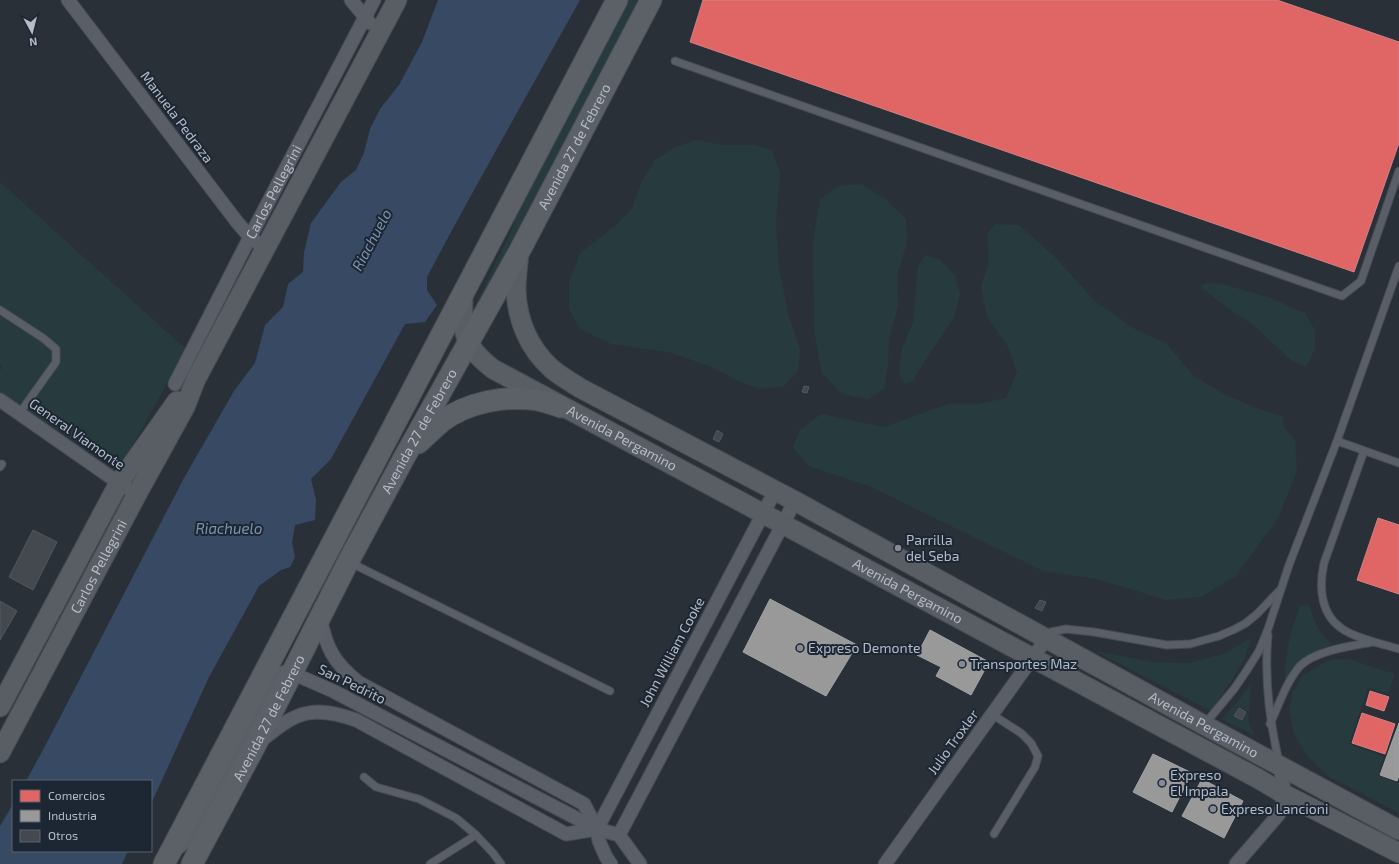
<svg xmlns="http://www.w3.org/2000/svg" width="1399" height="864" font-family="'Exo 2',sans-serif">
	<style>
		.green { fill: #273a3e }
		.water { fill: #384963 }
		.shops { fill: #e06666; stroke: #d38084 }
		.industry { fill: #999; stroke: #a1a4a7 }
		.building { fill: #444950; stroke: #52575f }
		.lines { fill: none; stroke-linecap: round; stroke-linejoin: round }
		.lane-casing { stroke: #484c53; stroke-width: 9 }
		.street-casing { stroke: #484c53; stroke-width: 15 }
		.secondary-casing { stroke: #484c53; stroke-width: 21 }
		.primary-casing { stroke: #484c55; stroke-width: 23 }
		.lane { stroke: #5a5e66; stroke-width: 7 }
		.street { stroke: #5a5e66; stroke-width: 13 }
		.secondary { stroke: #595d64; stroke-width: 19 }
		.primary { stroke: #5c6168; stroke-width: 21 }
		.poi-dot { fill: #848b96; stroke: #1d2633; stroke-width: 1.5 }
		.labels { text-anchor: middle; stroke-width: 4; stroke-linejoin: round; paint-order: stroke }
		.street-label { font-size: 14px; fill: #b4bcc9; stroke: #1d2633 }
		.poi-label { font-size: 14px; fill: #b4bcc9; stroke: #1d2633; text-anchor: start }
		.water-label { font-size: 15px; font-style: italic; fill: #7c92b1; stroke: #1d2633 }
	</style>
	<rect width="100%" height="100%" fill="#2a3038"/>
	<!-- green -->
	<g class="green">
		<polygon points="628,0 646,0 474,321 476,304 513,227 516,210"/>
		<polygon points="697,140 723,145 753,145 772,150 780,173 776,222 779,268 789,317 800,349 798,371 784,386 761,389 740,382 711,367 672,353 611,344 580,329 569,309 569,281 580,253 614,227 631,210 642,181 655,160 675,147"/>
		<polygon points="0,182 186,349 119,470 0,392 0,371 2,366 0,364"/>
		<polygon points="861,184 885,199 906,219 907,243 897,275 898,306 889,339 888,367 884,388 868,399 842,394 822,373 814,331 813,242 820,199 838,186"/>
		<polygon points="996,224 1019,225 1053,255 1096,302 1135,329 1166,343 1194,376 1226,395 1257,408 1282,416 1284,427 1295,440 1297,471 1278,518 1236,576 1201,597 1166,600 1097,579 1043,571 869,486 809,466 793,447 800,430 821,414 884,427 948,404 978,404 1006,398 1017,372 1008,347 987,316 981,287 989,261 987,234"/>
		<polygon points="925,255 940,260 955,275 960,295 954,318 927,357 912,382 904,384 899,373 902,349 913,322 918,267"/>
		<polygon points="1207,283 1222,284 1268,297 1305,313 1315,330 1315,349 1306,367 1290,359 1254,326 1220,302 1200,286"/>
		<path d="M 1305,604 L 1309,605 C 1315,622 1318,634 1333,644 C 1307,655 1302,656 1285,680 C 1285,652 1290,632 1300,606 Z"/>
		<polygon points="1251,638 1244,660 1232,680 1211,711 1095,651 1153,662 1188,663 1223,654"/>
		<polygon points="1348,659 1395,674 1388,694 1368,688 1349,744 1384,757 1378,776 1398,783 1399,782 1399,813 1328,776 1306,755 1294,733 1289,711 1293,691 1303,676 1318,666 1331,660"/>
		<polygon points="1251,683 1249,712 1238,707 1233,716 1242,721 1247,713 1249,714 1249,723 1254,735 1222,719 1239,700"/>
	</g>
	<!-- water -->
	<g class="water">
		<path d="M 438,0 L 580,0 C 529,92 476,184 427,277 L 427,290 L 437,305 L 425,322 L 405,324 L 331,459 L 311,479 L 316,500 L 315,520 L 295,525 L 292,543 L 295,557 L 290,567 L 281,570 L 259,586 L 209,677 L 151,804 L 151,781 L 26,781 L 43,750 L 184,478 L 234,391 L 255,363 L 265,325 L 283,307 L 288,284 L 303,272 L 304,252 L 311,223 L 341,182 L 356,170 L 364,153 L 370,129 L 380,109 L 399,85 L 422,42 Z"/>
		<polygon points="13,804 13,851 128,851 122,864 0,864 0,826"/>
	</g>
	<!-- shops -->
	<g class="shops">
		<polygon points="703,0 1277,0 1399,42 1399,143 1354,272 690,42"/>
		<polygon points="1378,518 1399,525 1399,594 1357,580"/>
		<polygon points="1370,691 1389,697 1384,711 1366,705"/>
		<polygon points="1362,713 1395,724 1385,754 1352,743"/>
	</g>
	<!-- industry -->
	<g class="industry">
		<polygon points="770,599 857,645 826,696 743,652"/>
		<polygon points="930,630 989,662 971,695 936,676 941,667 917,655"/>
		<polygon points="1399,723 1399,776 1397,781 1380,775"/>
		<polygon points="1153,754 1192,773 1172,812 1133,792"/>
		<polygon points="1202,779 1243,801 1224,838 1182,816"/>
	</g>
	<!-- building -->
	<g class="building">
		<polygon points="804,386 809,387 807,393 802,392"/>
		<polygon points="717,430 723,434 719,442 713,439"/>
		<polygon points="33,530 57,542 33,590 9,577"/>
		<polygon points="1040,600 1046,602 1042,611 1035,608"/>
		<polygon points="0,601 17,611 0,640"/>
		<polygon points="1239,708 1246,712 1242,720 1234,716"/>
	</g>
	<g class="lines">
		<defs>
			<g id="lane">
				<polyline points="675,61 1342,296 1361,281 1399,171"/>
				<polyline points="0,310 43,338 56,349 56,362 19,414"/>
				<polyline points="1337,441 1399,463"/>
				<path d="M 1364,451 L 1324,563 C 1319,586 1320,613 1341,628 C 1354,638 1383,644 1399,649"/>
				<polyline points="0,467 2,464"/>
				<polyline points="349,562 610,691"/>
				<path d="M 1268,635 C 1264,679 1269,719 1279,762"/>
				<polyline points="1047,638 1051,632 1066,629 1094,632 1167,645 1190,644 1219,636 1235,629 1246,623 1257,614 1279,591"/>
				<polyline points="993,715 1021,733 1031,743 1038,756 1035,767 994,834"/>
				<path d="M 1270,724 C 1279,705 1286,682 1300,666 C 1316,650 1352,646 1373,642"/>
				<polyline points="1204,725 1234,689 1247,670 1259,651 1268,629 1289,565 1337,441 1399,266"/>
				<polyline points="364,777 376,787 419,799 456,818 476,835 493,853 501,864"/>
				<polyline points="430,864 476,835"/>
			</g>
			<g id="street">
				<polyline points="68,0 237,222 250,237 265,249"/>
				<polyline points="351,0 370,23"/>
				<path id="s1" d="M 175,384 L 250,237 L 374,0"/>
				<polyline points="0,400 119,483 137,494"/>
				<path d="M 320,617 C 326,647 333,662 358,682 L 584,804 L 597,829 L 599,841 L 606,857 L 611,864"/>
				<path d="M 262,740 C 297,711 312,705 356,720 L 566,834 L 597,829"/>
				<polyline points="597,829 775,491"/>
				<polyline points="619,835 795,501"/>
				<polyline points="175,850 191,838 278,675 285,672 292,673 333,691 597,829 619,835 640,864"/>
				<polyline points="885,864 1046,639"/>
				<path d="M 1236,864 L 1279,814 C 1287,798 1283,783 1280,766"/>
			</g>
			<g id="secondary">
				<path id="s2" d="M 519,252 C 518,265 516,277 516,290 C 517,320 529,349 552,369 C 560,376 571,382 580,388 L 795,501 L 1204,725 L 1399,830"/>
				<path id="s3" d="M 463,293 C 462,331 462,345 493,369 L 1257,778 L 1284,794 L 1399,853"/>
				<polyline points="0,707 119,483 177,401"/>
				<path id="s4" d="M 0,753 L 137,494 L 185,407 L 196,379 L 397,0"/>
			</g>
			<g id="primary">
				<path d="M 418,443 C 426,436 433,429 441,422 C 467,402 506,395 538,400 C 546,402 554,404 561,407"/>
				<polyline points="164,864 617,0"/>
				<path id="s5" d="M 192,864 L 255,746 L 348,562 L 405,456 L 519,252 L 651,0"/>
			</g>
		</defs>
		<!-- lane casing -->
		<use href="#lane" class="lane-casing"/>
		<!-- street casing -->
		<use href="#street" class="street-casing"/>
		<!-- secondary casing -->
		<use href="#secondary" class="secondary-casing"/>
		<!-- primary casing -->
		<use href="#primary" class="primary-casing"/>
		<!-- lane -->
		<use href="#lane" class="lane"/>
		<!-- street -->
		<use href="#street" class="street"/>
		<!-- secondary -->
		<use href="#secondary" class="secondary"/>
		<!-- primary -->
		<use href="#primary" class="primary"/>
	</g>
	<!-- markers -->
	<g class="poi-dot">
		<circle cx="898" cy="548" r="4"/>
		<circle cx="800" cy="648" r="4"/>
		<circle cx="962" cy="664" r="4"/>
		<circle cx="1162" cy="783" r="4"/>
		<circle cx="1213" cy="809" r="4"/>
	</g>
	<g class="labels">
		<!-- street labels -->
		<g class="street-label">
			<text transform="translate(177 117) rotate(53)" y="5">Manuela Pedraza</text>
			<text dy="5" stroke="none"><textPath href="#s5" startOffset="813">Avenida 27 de Febrero</textPath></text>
			<text dy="5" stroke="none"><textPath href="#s1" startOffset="216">Carlos Pellegrini</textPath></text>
			<text dy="5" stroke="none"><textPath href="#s5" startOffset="489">Avenida 27 de Febrero</textPath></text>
			<text transform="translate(77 434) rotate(35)" y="5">General Viamonte</text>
			<text dy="5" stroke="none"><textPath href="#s3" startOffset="233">Avenida Pergamino</textPath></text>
			<text dy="5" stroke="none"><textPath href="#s4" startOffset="211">Carlos Pellegrini</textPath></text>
			<text dy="5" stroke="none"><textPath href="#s3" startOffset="557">Avenida Pergamino</textPath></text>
			<text transform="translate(672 652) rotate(-62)" y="5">John William Cooke</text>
			<text transform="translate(352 684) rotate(26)" y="5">San Pedrito</text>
			<text dy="5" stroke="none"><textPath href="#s5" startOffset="165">Avenida 27 de Febrero</textPath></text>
			<text dy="5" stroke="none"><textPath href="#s2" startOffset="870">Avenida Pergamino</textPath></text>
			<text transform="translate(953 742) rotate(-54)" y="5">Julio Troxler</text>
		</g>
		<!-- poi labels -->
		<g class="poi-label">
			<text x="906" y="545">Parrilla<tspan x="906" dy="16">del Seba</tspan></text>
			<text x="808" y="653">Expreso Demonte</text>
			<text x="970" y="669">Transportes Maz</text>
			<text x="1170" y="780">Expreso<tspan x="1170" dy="16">El Impala</tspan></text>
			<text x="1221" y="814">Expreso Lancioni</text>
		</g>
		<!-- water labels -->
		<g class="water-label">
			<text transform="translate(372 240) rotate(-62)" y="5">Riachuelo</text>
			<text x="229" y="534">Riachuelo</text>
		</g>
	</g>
	<!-- legend -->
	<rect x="12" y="780" width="140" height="72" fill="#1d2633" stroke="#59626f"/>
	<rect x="20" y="790" width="20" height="12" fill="#e06666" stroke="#59626f"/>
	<text x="48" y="800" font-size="12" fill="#b4bcc9">Comercios</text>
	<rect x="20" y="810" width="20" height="12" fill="#999999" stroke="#59626f"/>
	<text x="48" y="820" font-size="12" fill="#b4bcc9">Industria</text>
	<rect x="20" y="830" width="20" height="12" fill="#444950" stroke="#59626f"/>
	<text x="48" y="840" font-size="12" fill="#b4bcc9">Otros</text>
	<!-- north arrow -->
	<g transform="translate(32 32) rotate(173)" stroke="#1d2633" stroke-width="3" paint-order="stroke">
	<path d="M0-3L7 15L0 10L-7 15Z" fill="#b4bcc9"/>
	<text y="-6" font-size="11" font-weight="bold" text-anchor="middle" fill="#b4bcc9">N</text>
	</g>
</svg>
